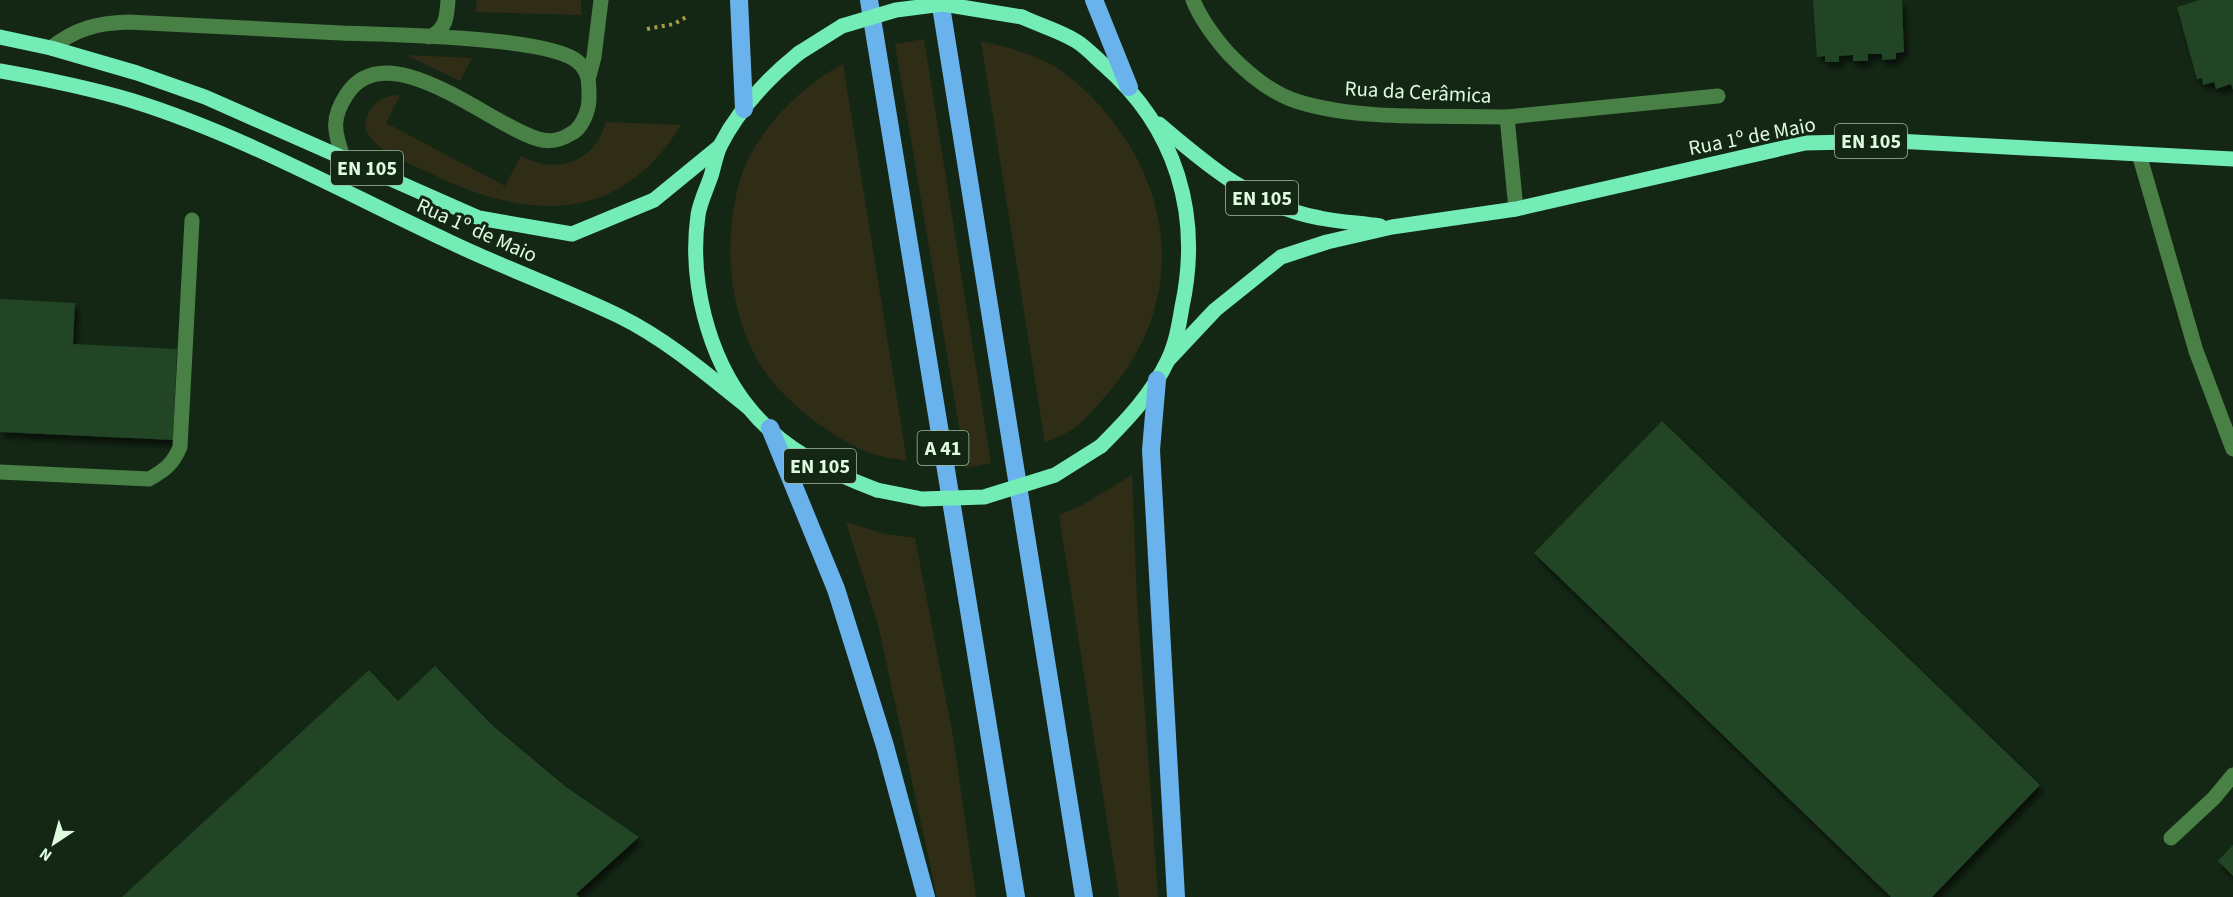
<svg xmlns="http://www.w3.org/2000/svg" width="2233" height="897" font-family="'Source Sans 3',sans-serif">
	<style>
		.green { fill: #302d17 }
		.building { fill: #224526; filter: url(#shadow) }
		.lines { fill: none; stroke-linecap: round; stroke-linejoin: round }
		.path { stroke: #ac9c41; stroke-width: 4; stroke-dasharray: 3 4.5; stroke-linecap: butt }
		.minor { stroke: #488045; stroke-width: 15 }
		.major { stroke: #73ecb5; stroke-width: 15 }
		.highway { stroke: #69b2eb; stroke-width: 18 }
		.major-bridge { stroke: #73ecb5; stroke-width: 15 }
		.labels { text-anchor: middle; stroke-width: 6; stroke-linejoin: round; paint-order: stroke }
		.shield { fill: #142715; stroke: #a1bba2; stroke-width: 1.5 }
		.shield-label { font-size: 20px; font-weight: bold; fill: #defbdf }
		.street-label { font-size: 21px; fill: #defbdf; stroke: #142715 }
	</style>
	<defs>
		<filter id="shadow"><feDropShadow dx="3.5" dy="6" stdDeviation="3" flood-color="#0009"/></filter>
	</defs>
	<rect width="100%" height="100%" fill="#142715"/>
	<!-- green -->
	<g class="green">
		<polygon points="477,0 581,0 581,15 476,12"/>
		<polygon points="924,39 991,463 966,468 895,44"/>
		<path d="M 981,41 C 1005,47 1028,52 1050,64 C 1080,81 1105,109 1124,137 C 1177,217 1175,310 1114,386 C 1103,399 1090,415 1077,426 C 1068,433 1055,438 1045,443 Z"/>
		<polygon points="406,55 472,58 460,81"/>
		<path d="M 843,64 L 907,461 C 894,458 879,457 867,452 C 835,438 803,415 779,389 C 729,336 720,244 741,177 C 757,130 800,87 843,64 Z"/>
		<path d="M 400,95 L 386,123 L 505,186 L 521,156 C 556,175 595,163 606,122 L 681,125 C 618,228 524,220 428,172 C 404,161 378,153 365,129 C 367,107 377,96 400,95 Z"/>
		<polygon points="1132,475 1137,602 1158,897 1119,897 1059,515 1084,504"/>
		<polygon points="846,522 885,534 915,538 953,736 976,897 937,897 878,624"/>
	</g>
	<!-- building -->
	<g class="building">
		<polygon points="1813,0 1902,0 1904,52 1896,53 1896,59 1882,60 1882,54 1868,54 1868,61 1853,61 1853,55 1839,56 1839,62 1825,62 1825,56 1817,57"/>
		<polygon points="2200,0 2233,0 2233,90 2231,84 2216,89 2214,82 2203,85 2202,78 2197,79 2177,7"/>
		<polygon points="0,299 75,303 73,344 177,349 173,440 0,432"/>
		<polygon points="1662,421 2040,785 1932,897 1891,897 1534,553"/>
		<polygon points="435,666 492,725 566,787 639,837 576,894 579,897 122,897 369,670 398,701"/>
		<polygon points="2233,845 2233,876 2218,861"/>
	</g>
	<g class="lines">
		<!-- path -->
		<polyline class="path" points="647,29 674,24 686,17"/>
		<!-- minor -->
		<g class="minor">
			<path d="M 1193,0 C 1201,20 1214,37 1228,53 C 1247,73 1272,94 1299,102 C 1362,121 1441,115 1507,117 L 1516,209"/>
			<path d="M 429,37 C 446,31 447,16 448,0"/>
			<path d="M 51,48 C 75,29 97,23 128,22 C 199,25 270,29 341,33 C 385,35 549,36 578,62 C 590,72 589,84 589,99 C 589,110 582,128 572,133 C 561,140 551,143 538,139 C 491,126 388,32 347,94 C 331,118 334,131 343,157"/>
			<polyline points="589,76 594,57 601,0"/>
			<polyline points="1507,117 1718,96"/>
			<polyline points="2139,154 2196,351 2233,449"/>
			<path d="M 0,472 L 149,479 C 165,470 173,464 180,447 L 192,220"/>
			<polyline points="2171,838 2214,798 2233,775"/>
		</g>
		<!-- major -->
		<g class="major">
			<path d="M 1022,17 C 1039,25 1060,31 1076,41 C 1086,47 1095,57 1104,65 C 1176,128 1202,214 1182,307 C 1179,325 1176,343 1168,360 C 1152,394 1127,420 1101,446"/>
			<polyline points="0,37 51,48 137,73 205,97 479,218 572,234 654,200 720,146"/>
			<path d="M 799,53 C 768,78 739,109 720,146 C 716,155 714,166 711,176 C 707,188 700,202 698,215 C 689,279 707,356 749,408 C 782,449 829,472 877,490"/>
			<path d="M 0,71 C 45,79 89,88 133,101 C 242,135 345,193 448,241 C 504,268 563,289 619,316 C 666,339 708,375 749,408"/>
			<path d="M 1159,124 C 1207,165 1256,207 1320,218 C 1340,222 1360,223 1380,226"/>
			<polyline points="1169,359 1215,310 1281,257 1327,242 1392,227 1516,209 1805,143 1896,141 2233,159"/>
		</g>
		<!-- highway -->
		<g class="highway">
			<polyline points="739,0 744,109"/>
			<polyline points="869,0 1016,897"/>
			<polyline points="940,0 1084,897"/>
			<polyline points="1094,0 1129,87"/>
			<polyline points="1157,380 1151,450 1176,897"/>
			<polyline points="770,428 836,589 885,746 926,897"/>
		</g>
		<!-- major-bridge -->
		<g class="major-bridge">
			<polyline points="799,53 842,26 896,10 943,4 1022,17"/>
			<polyline points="877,490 922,499 984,497 1055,475 1101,446"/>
		</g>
	</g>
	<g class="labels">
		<!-- shield labels -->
		<g class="shield">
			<rect x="1835" y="124" width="72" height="34" rx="4.5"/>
			<rect x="331" y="151" width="72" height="34" rx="4.5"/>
			<rect x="1226" y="181" width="72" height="34" rx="4.5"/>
			<rect x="917.5" y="431" width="51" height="34" rx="4.5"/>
			<rect x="784" y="449" width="72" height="34" rx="4.5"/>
		</g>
		<g class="shield-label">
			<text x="1871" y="148">EN 105</text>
			<text x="367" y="175">EN 105</text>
			<text x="1262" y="205">EN 105</text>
			<text x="943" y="455">A 41</text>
			<text x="820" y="473">EN 105</text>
		</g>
		<!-- street labels -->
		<g class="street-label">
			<text transform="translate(1418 92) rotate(3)" y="7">Rua da Cerâmica</text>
			<text transform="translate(1752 136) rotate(-11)" y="7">Rua 1º de Maio</text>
			<text transform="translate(477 230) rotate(24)" y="7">Rua 1º de Maio</text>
		</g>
	</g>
	<!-- north arrow -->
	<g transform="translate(54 843) rotate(216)" stroke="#142715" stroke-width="4.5" paint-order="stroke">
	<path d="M0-4.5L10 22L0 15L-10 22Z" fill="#defbdf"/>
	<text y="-9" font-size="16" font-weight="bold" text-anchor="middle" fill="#defbdf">N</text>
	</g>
</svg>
